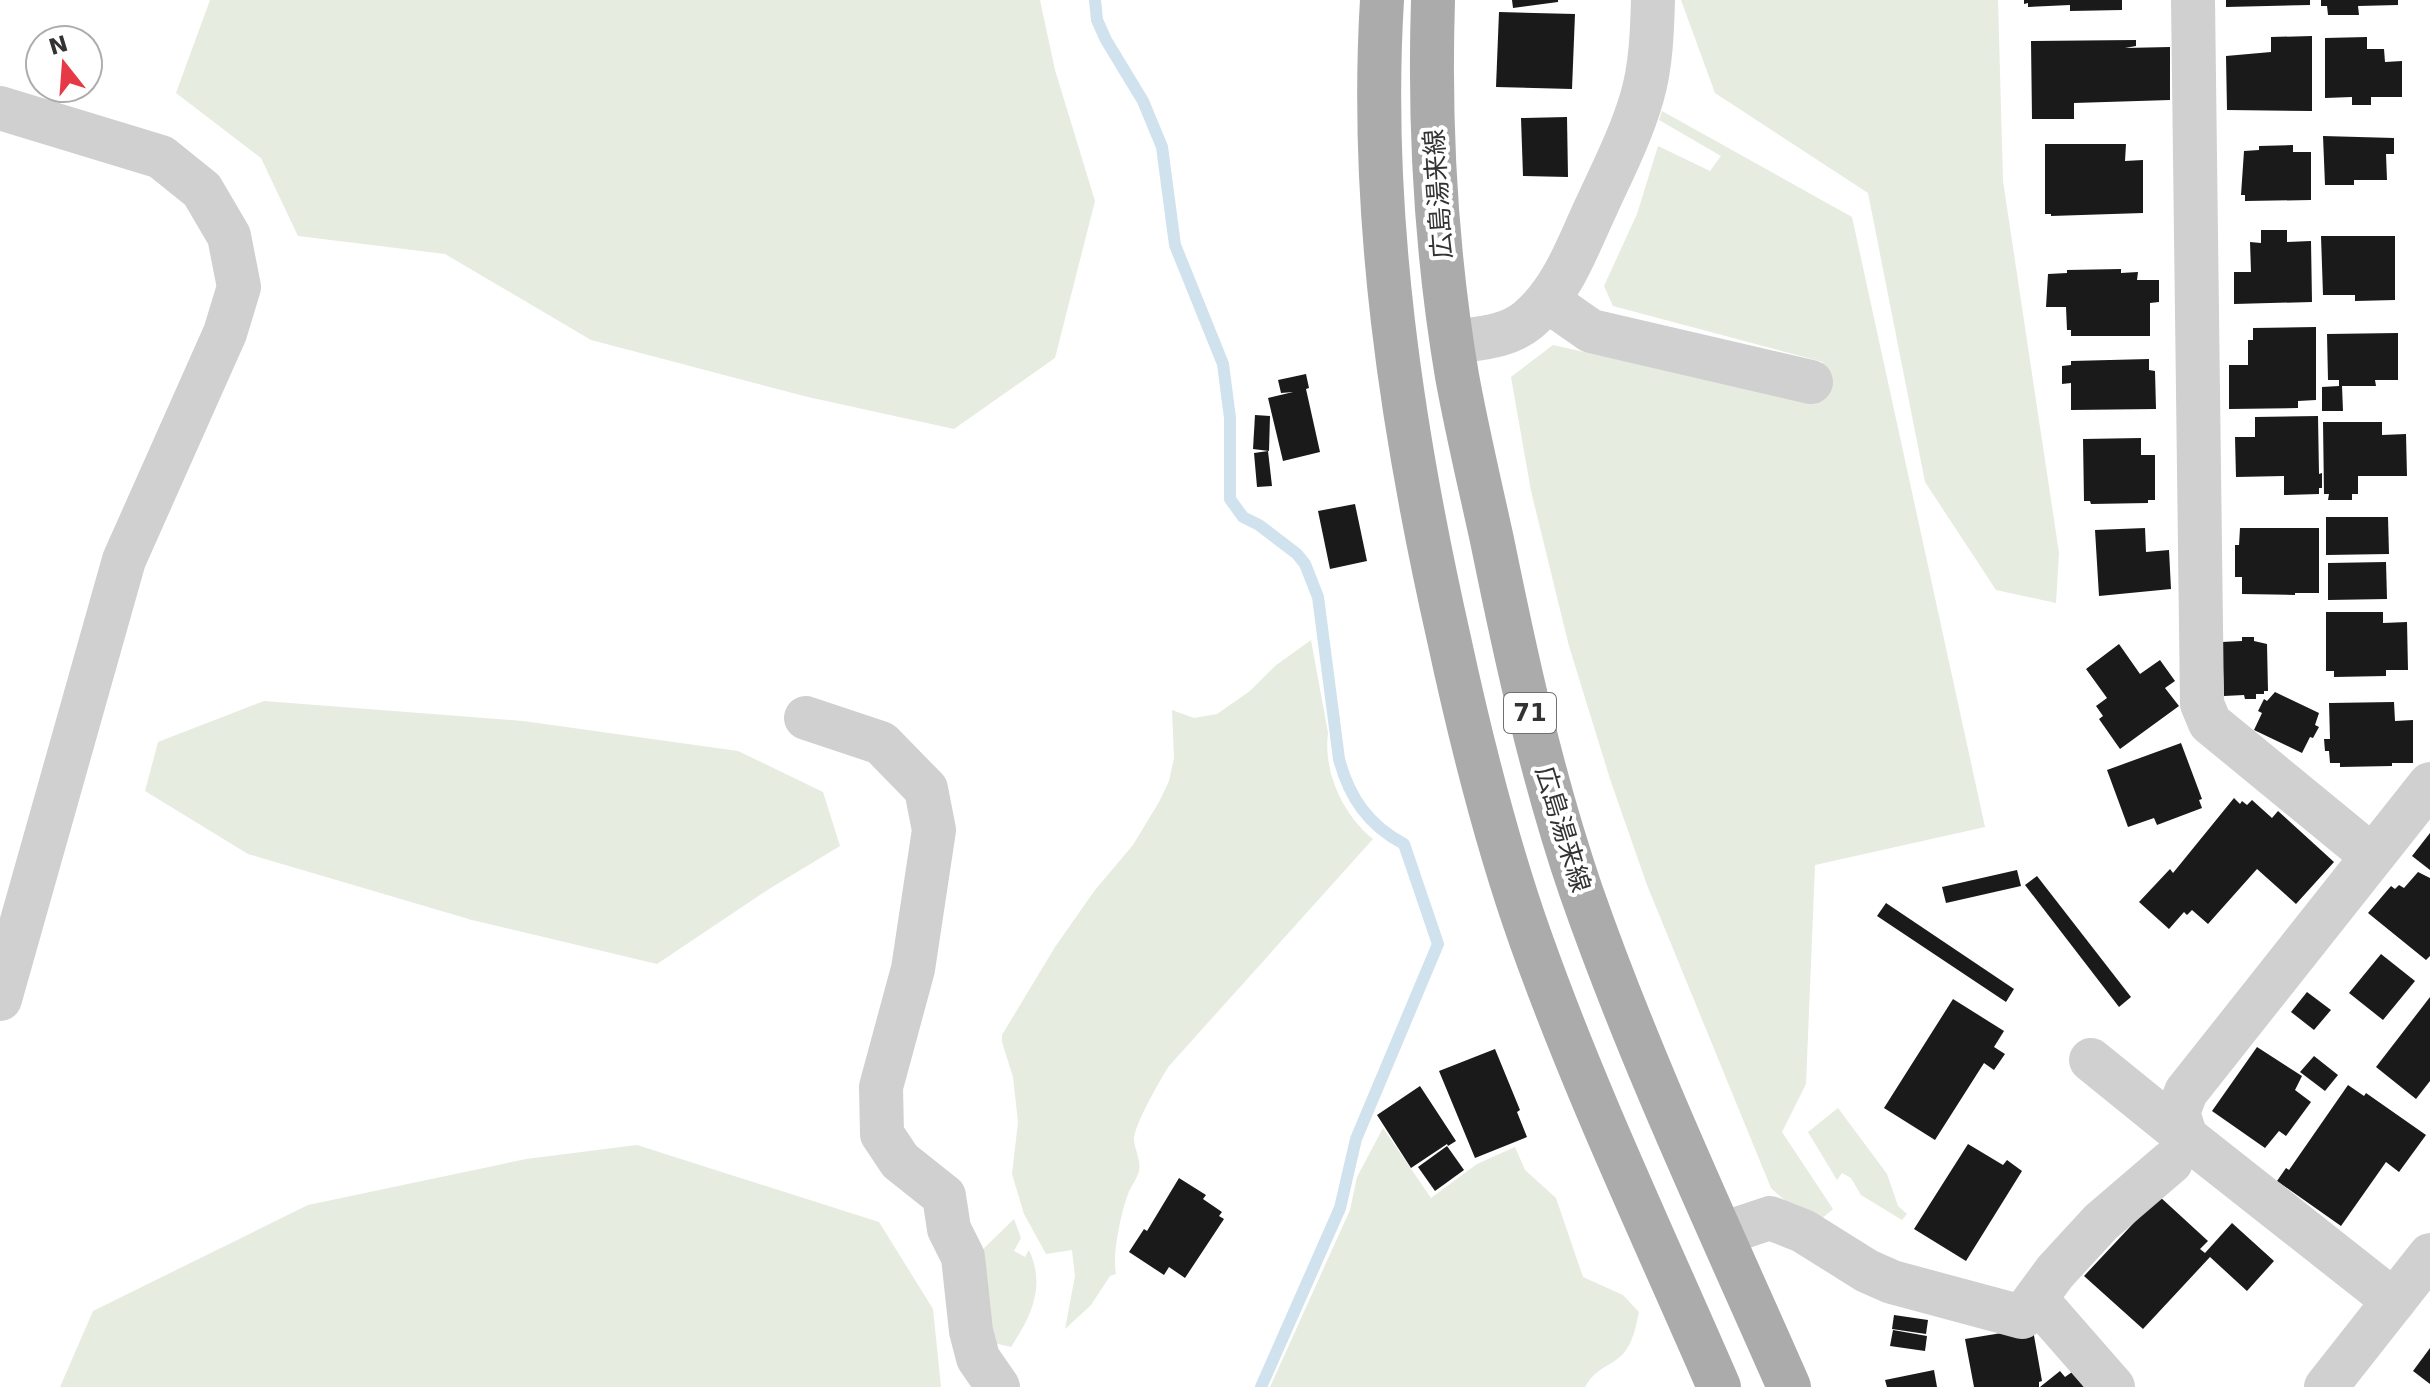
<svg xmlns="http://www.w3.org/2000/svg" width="2430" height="1387" font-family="'DejaVu Sans','Noto Sans JP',sans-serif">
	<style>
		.green { fill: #e6ecdf }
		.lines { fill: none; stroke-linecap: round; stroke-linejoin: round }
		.stream { stroke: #cfe2ee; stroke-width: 12 }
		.building { fill: #1a1a1a }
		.minor { stroke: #d0d0d0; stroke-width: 44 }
		.major { stroke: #ababab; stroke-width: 44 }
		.labels { text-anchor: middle; stroke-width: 8; stroke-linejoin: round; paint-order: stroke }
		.shield { fill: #fff; stroke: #707070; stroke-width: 2 }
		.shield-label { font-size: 24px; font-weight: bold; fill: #333 }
		.street-label { font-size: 26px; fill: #333; stroke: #fff }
	</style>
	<rect width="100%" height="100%" fill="#fff"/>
	<!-- green -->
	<g class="green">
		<polygon points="210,0 1040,0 1055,70 1095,201 1055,358 954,429 808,397 591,340 445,254 298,236 261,158 176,93"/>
		<polygon points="1681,0 1998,0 2003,181 2059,553 2056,603 1996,590 1925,482 1868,193 1715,93"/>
		<polygon points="1662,111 1852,217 1985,827 1815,865 1806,1084 1782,1132 1833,1209 1813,1226 1771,1188 1647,885 1610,779 1569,646 1531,491 1511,377 1553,345 1815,404 1823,362 1613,306 1604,286 1637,214 1658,146 1710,171 1721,156 1659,120"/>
		<path d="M 1311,640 L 1328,733 C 1323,772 1343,815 1373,839 L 1169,1066 C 1161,1078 1133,1127 1134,1140 C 1135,1151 1141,1159 1139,1171 C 1137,1179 1131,1186 1128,1194 C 1121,1213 1112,1254 1116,1274 L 1110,1276 L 1091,1305 L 1065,1329 L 1075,1276 L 1072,1250 L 1046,1254 L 1024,1214 L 1012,1174 L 1018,1122 L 1013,1077 L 1002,1042 L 1002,1035 L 1055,947 L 1095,890 L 1133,845 L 1159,802 L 1169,781 L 1174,758 L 1172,710 L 1194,718 L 1217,714 L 1250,691 L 1275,666 Z"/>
		<polygon points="264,701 523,721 738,751 823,792 840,846 769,889 657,964 472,920 248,854 145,791 158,742"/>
		<polygon points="1838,1108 1887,1174 1898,1206 1907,1214 1902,1220 1861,1195 1851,1178 1842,1173 1837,1180 1808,1132"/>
		<path d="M 1383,1128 L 1431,1198 L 1477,1164 L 1515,1147 L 1525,1170 L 1556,1198 L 1583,1277 L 1623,1295 L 1639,1312 C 1636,1326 1633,1343 1623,1354 C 1609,1368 1596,1367 1585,1387 L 1270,1387 L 1350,1210 L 1357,1177 Z"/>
		<polygon points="637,1145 879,1222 933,1309 941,1387 60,1387 93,1311 308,1205 526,1159"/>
		<path d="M 1014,1219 L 1021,1238 L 1014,1251 L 1025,1257 L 1029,1250 C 1046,1287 1031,1316 1011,1347 L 994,1343 L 979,1253 Z"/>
	</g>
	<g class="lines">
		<!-- stream -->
		<path class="stream" d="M 1095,0 L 1097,20 L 1106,40 L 1143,101 L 1162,147 L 1175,245 L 1223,364 L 1230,418 L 1230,499 L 1243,517 L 1259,525 L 1297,554 L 1305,564 L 1318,597 L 1339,759 C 1349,797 1368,825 1404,844 L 1438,944 L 1356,1139 L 1340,1208 L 1261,1387"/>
	</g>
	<!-- building -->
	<g class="building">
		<polygon points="1512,0 1558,0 1558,2 1513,8"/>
		<polygon points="2024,0 2122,0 2122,10 2070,11 2070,5 2028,7 2028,3 2024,4"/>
		<polygon points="2226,0 2310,0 2310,5 2226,7"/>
		<polygon points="2321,0 2398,0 2398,5 2358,6 2359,15 2328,15 2327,6 2321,6"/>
		<polygon points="1499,12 1575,14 1572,89 1496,87"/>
		<polygon points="2312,36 2312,111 2227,110 2226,56 2271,52 2271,37"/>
		<polygon points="2367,37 2367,49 2384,49 2385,62 2402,61 2402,97 2371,97 2371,105 2352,105 2352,97 2325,98 2325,38"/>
		<polygon points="2136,40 2136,46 2125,48 2170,47 2170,100 2074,103 2074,119 2032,119 2031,41"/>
		<polygon points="1567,117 1568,177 1523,176 1521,118"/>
		<polygon points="2323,136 2394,138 2394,154 2386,154 2387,180 2354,180 2354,185 2325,185"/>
		<polygon points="2045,144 2126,144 2125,161 2143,160 2143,213 2051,216 2051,214 2045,214"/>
		<polygon points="2293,145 2293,152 2311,152 2311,200 2245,201 2245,195 2241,195 2244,151 2259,150 2259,146"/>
		<polygon points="2261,230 2287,230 2287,242 2311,241 2312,302 2234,304 2234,272 2251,272 2250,242 2261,243"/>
		<polygon points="2321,236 2395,236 2395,300 2355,301 2355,295 2323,295"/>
		<polygon points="2121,269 2121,273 2138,272 2137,280 2159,280 2159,302 2150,303 2150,336 2071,336 2071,330 2067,330 2066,307 2046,307 2048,274 2067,273 2067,270"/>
		<polygon points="2316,327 2316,400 2298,401 2298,408 2229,409 2229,365 2248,365 2248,340 2253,340 2253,328"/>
		<polygon points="2398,333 2398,380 2375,380 2376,386 2342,386 2343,411 2322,411 2322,387 2339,386 2339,380 2328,380 2327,334"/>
		<polygon points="2149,359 2149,370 2155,371 2156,409 2071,410 2071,383 2062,384 2062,366 2071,365 2071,361"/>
		<polygon points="1306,374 1309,388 1306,389 1320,452 1283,461 1268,398 1293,392 1281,393 1278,380"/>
		<polygon points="1255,415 1270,416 1269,451 1253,449"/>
		<polygon points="2318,416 2319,474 2322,473 2322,488 2319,488 2319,494 2284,495 2284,476 2236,477 2235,437 2255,437 2255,417"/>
		<polygon points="2323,422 2382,422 2382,435 2406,434 2407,476 2358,476 2358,494 2352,494 2352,500 2328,500 2329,494 2324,494"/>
		<polygon points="2141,438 2141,455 2155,455 2155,500 2148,500 2148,503 2091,504 2090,501 2084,501 2083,439"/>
		<polygon points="1268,451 1272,486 1257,487 1254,453"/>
		<polygon points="1355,504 1367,561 1330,569 1318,511"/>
		<polygon points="2326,517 2388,517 2389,554 2326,555"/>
		<polygon points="2145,528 2146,552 2169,550 2171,589 2099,596 2095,530"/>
		<polygon points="2240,528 2319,528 2319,593 2295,593 2295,595 2242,594 2242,577 2235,577 2235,545 2239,545"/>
		<polygon points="2386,562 2387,599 2328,600 2328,563"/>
		<polygon points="2326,612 2383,612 2383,623 2407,622 2408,670 2386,670 2386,676 2334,677 2334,671 2326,671"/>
		<polygon points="2242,637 2254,637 2254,641 2267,644 2268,691 2264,691 2264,694 2256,694 2256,699 2245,699 2244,695 2224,696 2222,642 2242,641"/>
		<polygon points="2119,644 2140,674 2160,660 2175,681 2165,688 2179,706 2120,749 2099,719 2103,716 2096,706 2107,698 2086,669"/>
		<polygon points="2275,692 2319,713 2315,725 2319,727 2313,738 2310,737 2302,753 2254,730 2262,713 2258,711 2264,699 2267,701"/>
		<polygon points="2394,702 2395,721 2413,720 2413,763 2392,763 2392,766 2340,767 2340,763 2330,763 2329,751 2325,751 2324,739 2330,739 2329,703"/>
		<polygon points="2181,743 2202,799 2199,800 2202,808 2157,825 2154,818 2128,827 2107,770"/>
		<polygon points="2234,798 2240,804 2242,801 2247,805 2252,800 2272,818 2278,811 2334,862 2296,904 2257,869 2208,924 2192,910 2187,915 2184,912 2169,929 2139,902 2170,869 2173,873"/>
		<polygon points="2430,833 2430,870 2412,856"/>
		<polygon points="2017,870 2021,886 1946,903 1942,887"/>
		<polygon points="2418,872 2430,878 2430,956 2426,960 2368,913 2391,886 2395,889 2399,885 2404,888"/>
		<polygon points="2037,876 2131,997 2119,1007 2025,885"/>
		<polygon points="1886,903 2014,989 2006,1002 1877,916"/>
		<polygon points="2381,954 2415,981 2383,1020 2349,993"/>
		<polygon points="2307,992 2331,1010 2314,1030 2291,1012"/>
		<polygon points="2430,997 2430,1081 2416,1099 2376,1067"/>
		<polygon points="1953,999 2004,1031 1994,1047 2005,1054 1994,1070 1984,1063 1935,1140 1884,1108"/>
		<polygon points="2257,1047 2302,1076 2295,1090 2311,1102 2286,1136 2279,1131 2265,1148 2212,1111"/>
		<polygon points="1495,1049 1520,1110 1517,1112 1527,1137 1475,1158 1439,1071"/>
		<polygon points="2314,1056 2338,1075 2325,1091 2300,1072"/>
		<polygon points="2348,1085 2364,1096 2366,1093 2426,1135 2399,1172 2386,1162 2341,1226 2277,1181 2286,1168 2289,1170"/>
		<polygon points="1420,1086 1456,1141 1448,1146 1447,1144 1411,1168 1377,1115"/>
		<polygon points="1968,1144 2003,1165 2007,1160 2022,1171 1966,1261 1914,1229"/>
		<polygon points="1447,1146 1464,1170 1435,1191 1418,1167"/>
		<polygon points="1179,1178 1206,1195 1203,1199 1222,1212 1219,1216 1224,1219 1185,1278 1169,1267 1164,1275 1129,1252 1144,1229 1147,1231"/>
		<polygon points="2159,1196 2208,1241 2200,1249 2205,1253 2232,1223 2274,1261 2247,1291 2210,1257 2143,1329 2084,1276"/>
		<polygon points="1894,1315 1928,1320 1926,1334 1892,1329"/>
		<polygon points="1893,1330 1927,1336 1925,1351 1890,1346"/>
		<polygon points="2020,1330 2033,1330 2042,1381 2039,1382 2039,1387 1974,1387 1965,1339"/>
		<polygon points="2430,1348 2430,1384 2413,1371"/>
		<polygon points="1934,1370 1937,1387 1887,1387 1885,1380"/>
		<polygon points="2060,1371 2065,1377 2072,1372 2084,1387 2040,1387"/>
	</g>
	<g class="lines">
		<!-- minor -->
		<g class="minor">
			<polyline points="2193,0 2202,704 2210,723 2372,856"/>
			<polyline points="0,108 161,157 202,190 229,236 239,287 225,333 124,560 0,999"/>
			<polyline points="1548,301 1591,331 1811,382"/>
			<path d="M 1453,342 C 1479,338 1506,338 1528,320 C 1563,291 1578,245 1597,205 C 1613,170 1631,135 1642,97 C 1651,66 1652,33 1653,0"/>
			<polyline points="806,718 881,743 926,789 934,830 913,969 881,1087 882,1134 900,1161 944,1196 949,1229 963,1257 971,1331 978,1358 998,1387"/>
			<polyline points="2091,1060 2186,1137"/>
			<polyline points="1722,1234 1770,1218 1803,1231 1867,1271 1892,1282 2022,1317 2055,1272 2101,1222 2171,1162"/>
			<polyline points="2036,1299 2113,1387"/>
			<polyline points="2394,1301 2186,1137 2178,1113 2186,1092 2430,784"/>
			<polyline points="2326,1387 2430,1255"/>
		</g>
		<!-- major -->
		<g class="major">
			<path d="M 1382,0 C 1369,214 1402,431 1449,639 C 1471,741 1496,842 1531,940 C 1585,1092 1655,1239 1719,1387"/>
			<path d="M 1433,0 C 1429,126 1436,252 1457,376 C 1467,431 1480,485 1492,540 C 1516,658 1542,777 1581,891 C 1640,1060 1717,1223 1789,1387"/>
		</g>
	</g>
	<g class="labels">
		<!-- shield labels -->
		<rect class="shield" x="1504" y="693" width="52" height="40" rx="6"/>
		<g class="shield-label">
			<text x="1530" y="721">71</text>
		</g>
		<!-- street labels -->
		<g class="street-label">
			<text transform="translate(1438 194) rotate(-94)" y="9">広島湯来線</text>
			<text transform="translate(1563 829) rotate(73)" y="9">広島湯来線</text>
		</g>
	</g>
	<!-- north arrow -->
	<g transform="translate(64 64) rotate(343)"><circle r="38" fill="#ffffff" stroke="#adadad" stroke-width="2"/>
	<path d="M0-6L14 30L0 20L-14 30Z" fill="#e63946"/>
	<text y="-12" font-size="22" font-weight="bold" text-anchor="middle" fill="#333333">N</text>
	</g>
</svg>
